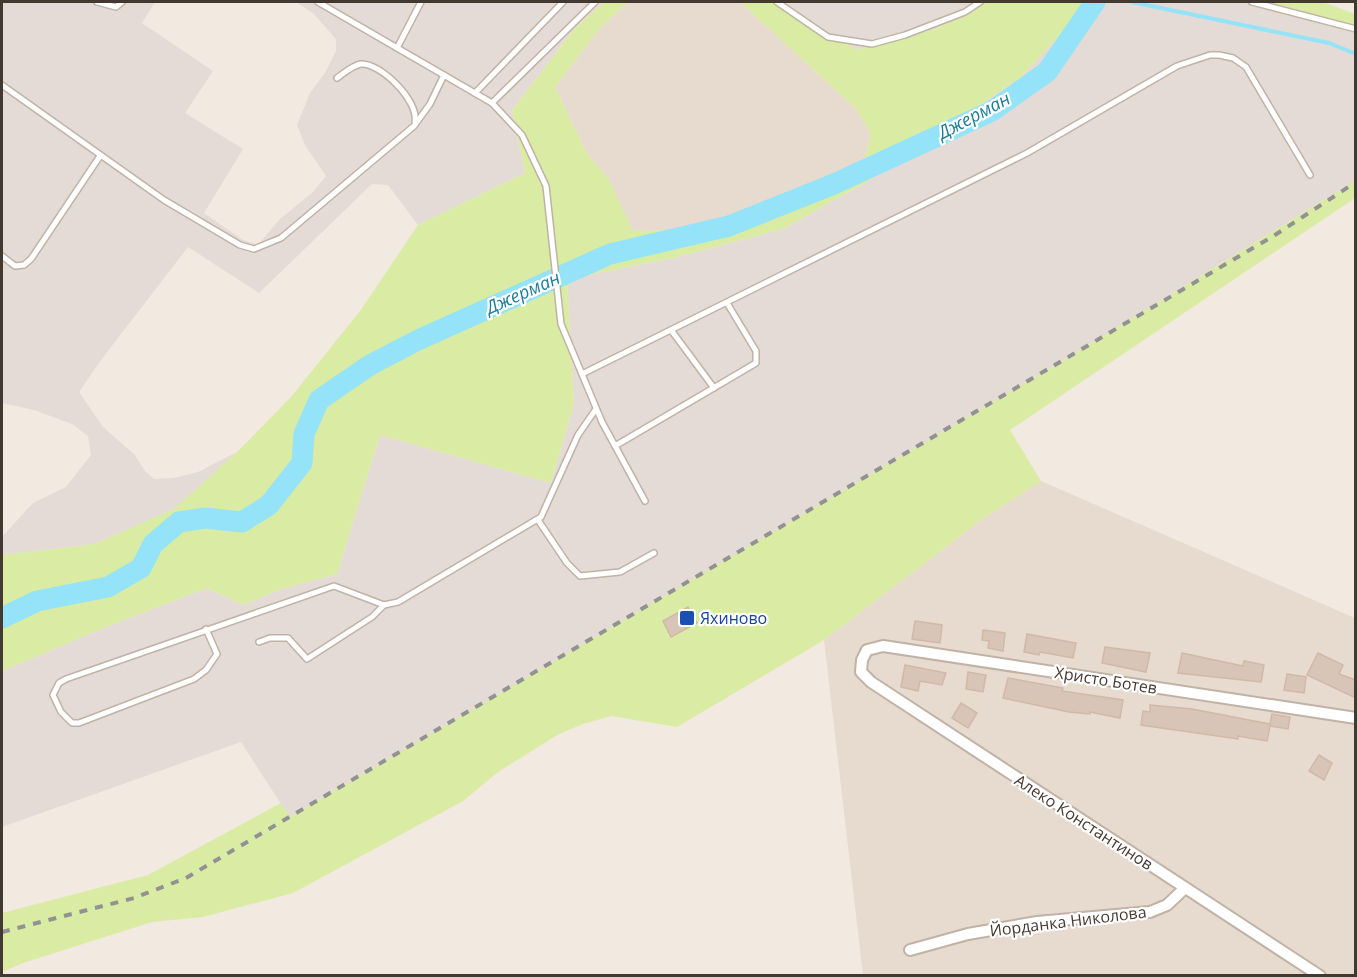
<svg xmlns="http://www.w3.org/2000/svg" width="1357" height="977" font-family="'Open Sans',sans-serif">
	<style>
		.residential { fill: #e7dace }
		.industrial { fill: #e4dbd6 }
		.green { fill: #daeca4 }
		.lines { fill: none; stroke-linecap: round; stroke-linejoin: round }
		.stream { stroke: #94e3f8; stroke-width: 4 }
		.river { stroke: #94e3f8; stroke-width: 21 }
		.building { fill: #d8c5b8; stroke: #d1b8a7; stroke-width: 1.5 }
		.service-casing { stroke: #c1b2a5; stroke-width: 8 }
		.minor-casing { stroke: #c1b2a5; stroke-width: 14 }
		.service { stroke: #fff; stroke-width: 5 }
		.minor { stroke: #fff; stroke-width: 10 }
		.rail { stroke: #929292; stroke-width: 4; stroke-dasharray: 8 8; stroke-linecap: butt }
		.transit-dot { fill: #1a4fb4; stroke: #fff; stroke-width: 2 }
		.labels { text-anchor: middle; stroke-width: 4.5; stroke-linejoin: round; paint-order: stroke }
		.transit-label { font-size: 16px; fill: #164399; stroke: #fff; text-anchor: start }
		.street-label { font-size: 16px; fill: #443931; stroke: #fff }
		.water-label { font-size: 18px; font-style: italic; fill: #1d7c98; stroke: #fff }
	</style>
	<rect width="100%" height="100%" fill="#f2e9e0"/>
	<!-- residential -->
	<g class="residential">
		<polygon points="628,2 740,2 856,109 871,134 862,170 736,218 669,230 632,231 608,178 587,154 555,87 600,28"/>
		<polygon points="1041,481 1355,618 1355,975 863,975 824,640 981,520"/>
	</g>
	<!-- industrial -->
	<g class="industrial">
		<polygon points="2,2 155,2 142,23 213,71 185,113 243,149 204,213 243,240 258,245 280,219 313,192 326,176 305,145 297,125 310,93 325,73 336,51 336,39 314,14 296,2 604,2 575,28 512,110 525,173 418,225 388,185 372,184 259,293 188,247 101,360 79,392 103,427 135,455 145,471 154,479 174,478 198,472 237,452 175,509 94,544 2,555 2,537 20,517 33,503 66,487 91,455 88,436 72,424 34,410 2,403"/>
		<polygon points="776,2 973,2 938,28 857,50"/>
		<polygon points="1090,2 1252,2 1355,29 1355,181 1056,365 290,818 241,742 2,827 2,671 106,627 207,588 243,605 278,590 337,574 380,435 551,483 574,403 567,279 674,258 783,229 870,180 1021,77"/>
	</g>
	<!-- green -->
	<g class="green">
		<polygon points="604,2 628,2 600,28 555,87 587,154 608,178 633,231 669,230 736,218 862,170 871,134 856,109 740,2 776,2 857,50 938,28 973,2 1090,2 1021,77 870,180 783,229 674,258 567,279 574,403 551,483 380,435 337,574 278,590 243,605 207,588 106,627 2,671 2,555 94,544 174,509 237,452 291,397 360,311 418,225 525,173 512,110 575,28"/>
		<polygon points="1252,2 1323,2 1355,14 1355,29"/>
		<polygon points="1355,181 1355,198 1010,430 1041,481 981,520 824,640 677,727 611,716 583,724 559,734 498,772 463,801 293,893 203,917 152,922 26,962 2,972 2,913 148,875 281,803 290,817 1056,365"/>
	</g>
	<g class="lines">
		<!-- stream -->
		<polyline class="stream" points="1132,2 1329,43 1356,54"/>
		<!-- river -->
		<polyline class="river" points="2,618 37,601 108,587 141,568 153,544 179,522 205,518 242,522 269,505 302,463 304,434 319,400 370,365 418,340 610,254 729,226 834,184 992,111 1047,72 1095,2"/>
	</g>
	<!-- building -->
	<g class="building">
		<polygon points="688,607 697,623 671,637 663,621"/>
		<polygon points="915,621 942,625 940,643 912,639"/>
		<polygon points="983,630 1005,633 1003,651 988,648 989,641 982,640"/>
		<polygon points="1027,634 1076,643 1073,658 1040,652 1039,655 1024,652"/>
		<polygon points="1105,647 1150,653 1146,672 1102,663"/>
		<polygon points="1182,653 1243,666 1244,661 1264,665 1261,682 1178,673"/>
		<polygon points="1318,653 1343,665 1339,674 1356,680 1356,698 1307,675"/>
		<polygon points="905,665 946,673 942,685 920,681 918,691 901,687"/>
		<polygon points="968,672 986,675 983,692 966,689"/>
		<polygon points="1287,674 1306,677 1304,693 1284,690"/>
		<polygon points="1008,678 1063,688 1062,691 1123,700 1120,718 1090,712 1090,714 1069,712 1003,698"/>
		<polygon points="961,703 977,713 968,728 952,718"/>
		<polygon points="1150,705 1192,709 1270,724 1272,714 1290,717 1288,729 1270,726 1267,741 1238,736 1238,739 1141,725 1143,711 1150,712"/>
		<polygon points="1319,755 1332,763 1324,780 1309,771"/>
	</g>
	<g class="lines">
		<defs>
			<g id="service">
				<polyline points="97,2 116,7 122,2"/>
				<polyline points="318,2 492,103 522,135 546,186 561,324 602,422 645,501"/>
				<polyline points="777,2 828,37 872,44 905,35 965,12 980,2"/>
				<polyline points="1252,2 1356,29"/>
				<polyline points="397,48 421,2"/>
				<path d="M 337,78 C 344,73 353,65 361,64 C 381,63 419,101 415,122"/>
				<polyline points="2,85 164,200 240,245 254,249 281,238 414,126 430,104 444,75"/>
				<polyline points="475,93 563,2"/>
				<polyline points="492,103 595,2"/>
				<polyline points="2,256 15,266 24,265 31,259 100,156"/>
				<polyline points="671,330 714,388"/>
				<polyline points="582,374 1027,153 1177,66 1210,55 1219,55 1233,58 1246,67 1310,175"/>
				<polyline points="615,446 756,363 756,351 727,303"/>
				<polyline points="538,520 567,563 580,576 620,572 654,553"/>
				<polyline points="206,629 217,654 206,670 194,679 79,723 72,723 61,712 53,695 59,683 66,679 334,586 384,605 398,602 541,517 578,435 596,409"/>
				<polyline points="259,642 270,638 288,638 307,659 372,617 384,605"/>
			</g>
			<g id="minor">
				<polyline points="910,950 968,934 1037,922 1150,912 1167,905 1185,888"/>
				<polyline points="1320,976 871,682 861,672 862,660 867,650 883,646 1356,718"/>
			</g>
		</defs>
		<!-- service casing -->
		<use href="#service" class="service-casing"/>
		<!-- minor casing -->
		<use href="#minor" class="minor-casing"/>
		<!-- service -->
		<use href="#service" class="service"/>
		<!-- minor -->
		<use href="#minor" class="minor"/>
		<!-- rail -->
		<polyline class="rail" points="2,932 134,898 186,878 1275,235 1356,182"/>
	</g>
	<!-- markers -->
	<rect class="transit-dot" x="679" y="610" width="16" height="16" rx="3"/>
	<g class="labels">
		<!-- transit labels -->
		<g class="transit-label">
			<text x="700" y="624">Яхиново</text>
		</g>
		<!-- street labels -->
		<g class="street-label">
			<text transform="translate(1106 680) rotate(9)" y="6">Христо Ботев</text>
			<text transform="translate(1084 822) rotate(33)" y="6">Алеко Константинов</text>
			<text transform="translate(1068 921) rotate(-7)" y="6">Йорданка Николова</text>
		</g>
		<!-- water labels -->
		<g class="water-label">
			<text transform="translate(974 116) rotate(-28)" y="6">Джерман</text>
			<text transform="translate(523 293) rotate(-24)" y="6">Джерман</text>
		</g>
	</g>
	<!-- border -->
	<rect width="1357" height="977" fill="none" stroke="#443931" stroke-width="6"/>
</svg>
